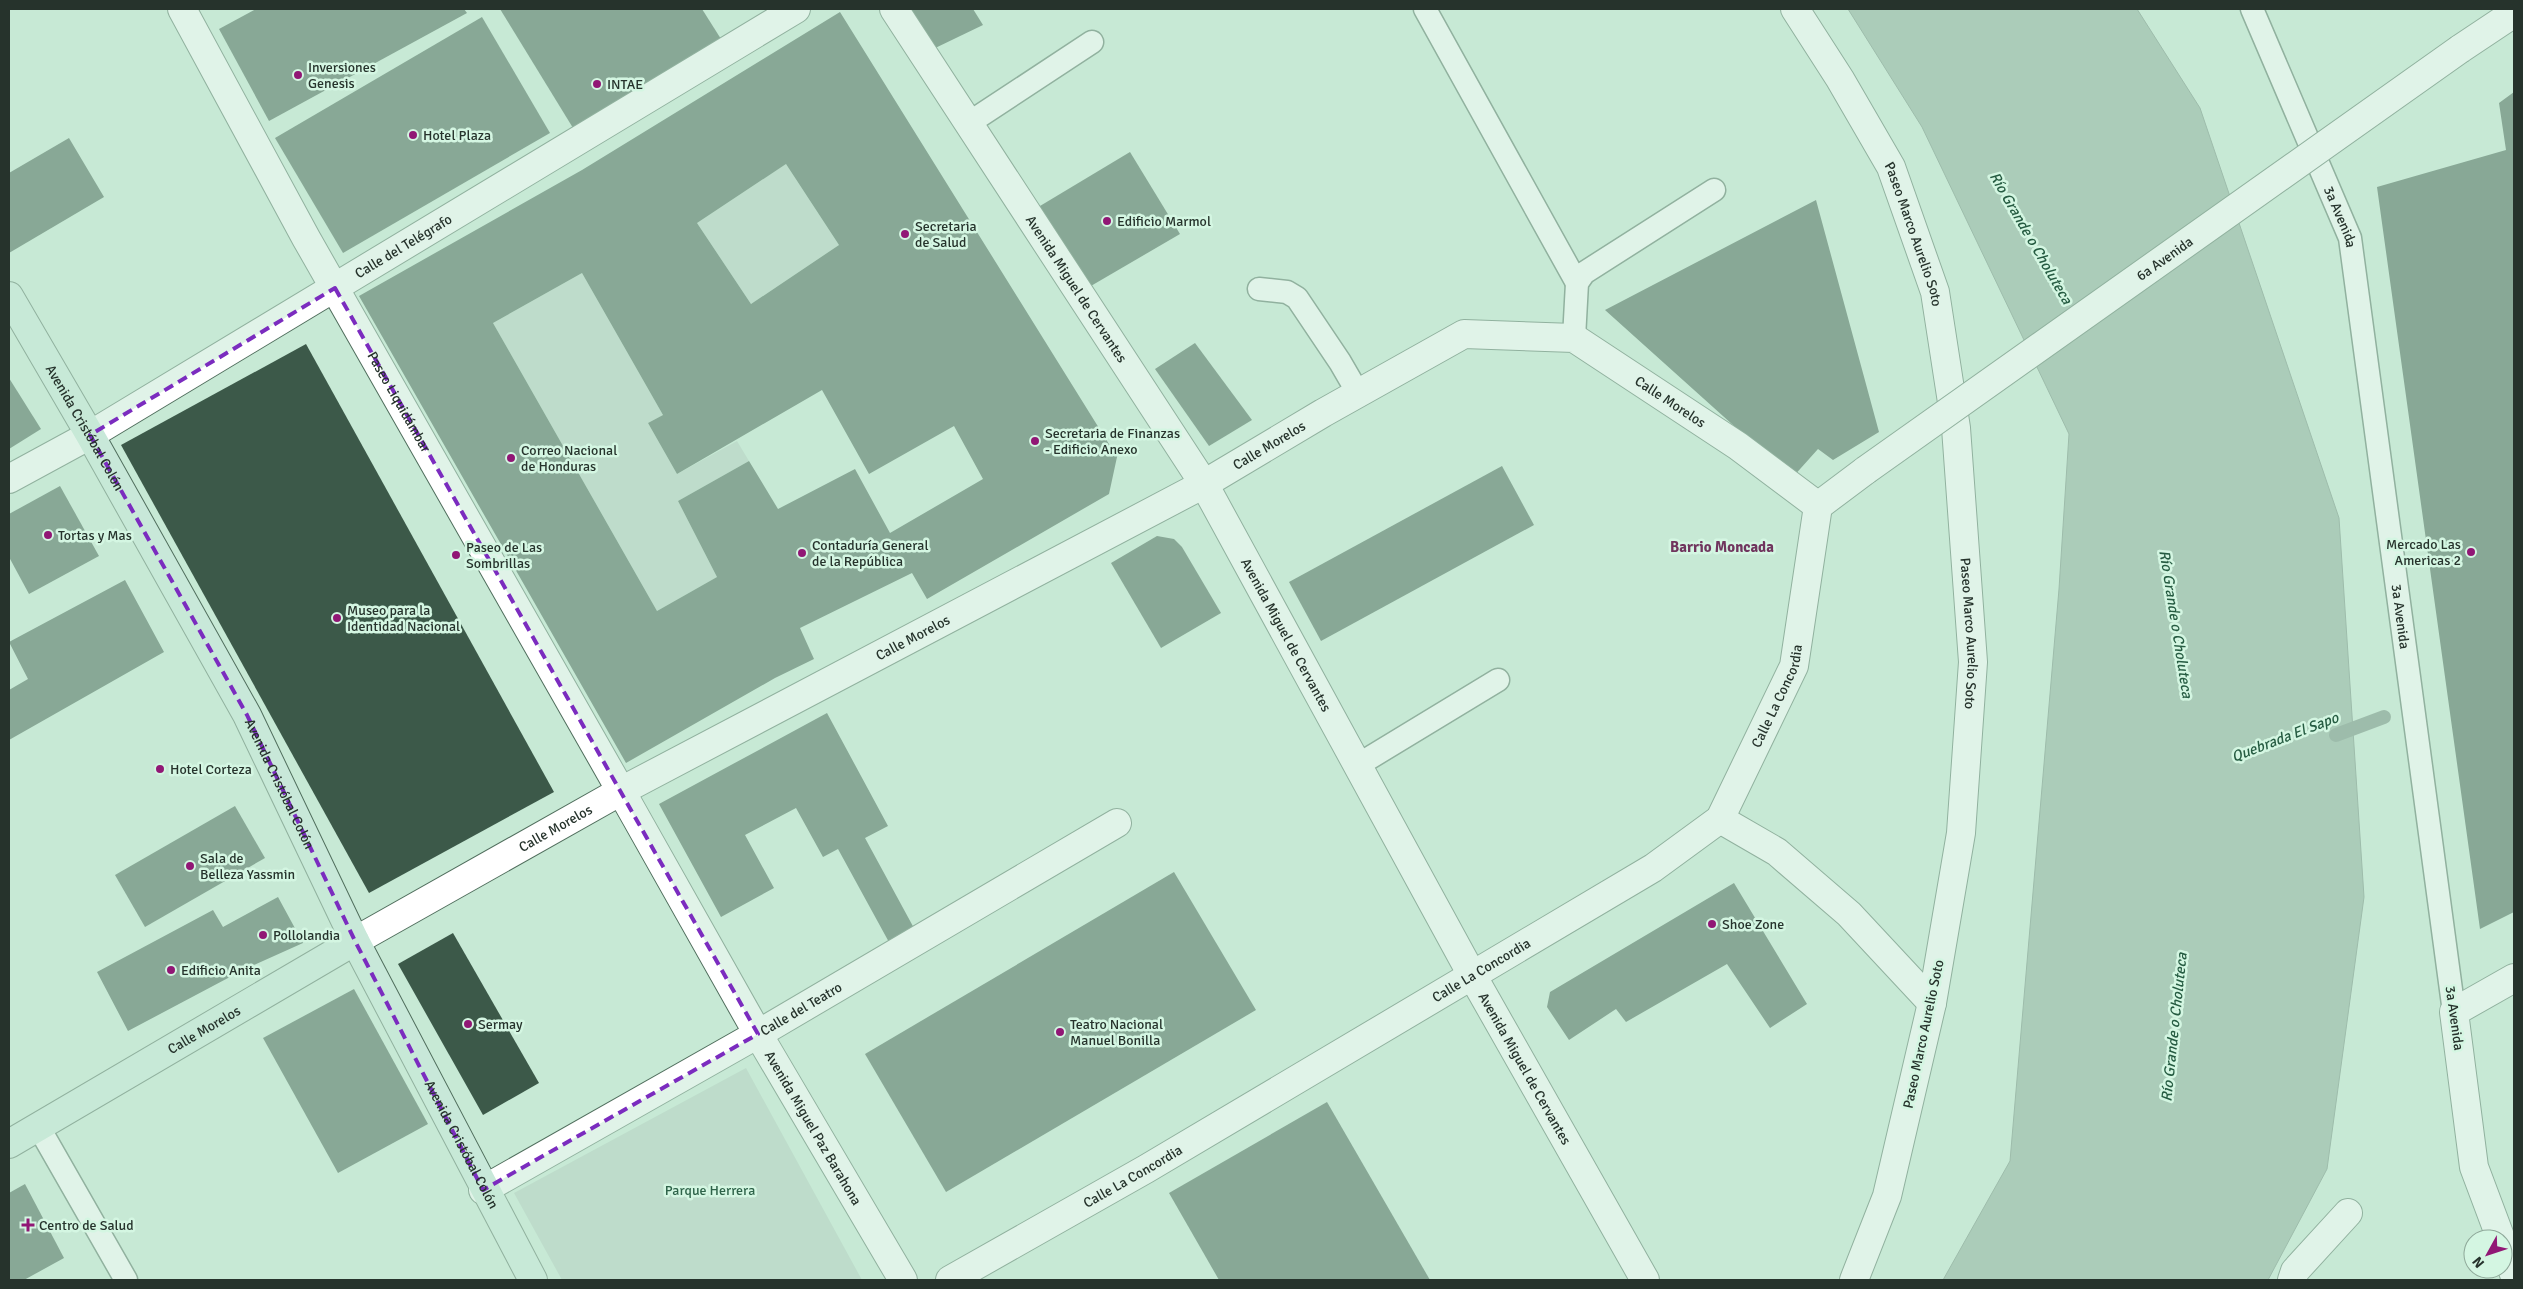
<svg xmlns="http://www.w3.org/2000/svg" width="2523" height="1289" font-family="Signika,sans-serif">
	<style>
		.green { fill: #b3cdbe }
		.water { fill: #8aa998; stroke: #6c8678 }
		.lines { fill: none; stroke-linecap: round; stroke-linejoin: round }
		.stream { stroke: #6c8678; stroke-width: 14 }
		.building { fill: #3c5949; fill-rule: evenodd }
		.service-casing { stroke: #506e5d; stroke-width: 25 }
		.pedestrian-casing { stroke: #506e5d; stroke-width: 30 }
		.minor-casing { stroke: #506e5d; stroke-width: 30 }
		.tertiary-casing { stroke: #506e5d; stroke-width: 30 }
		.secondary-casing { stroke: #506e5d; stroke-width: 30 }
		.service { stroke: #fff; stroke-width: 22 }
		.pedestrian { stroke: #fff; stroke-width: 28 }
		.minor { stroke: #fff; stroke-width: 28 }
		.tertiary { stroke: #fff; stroke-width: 28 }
		.secondary { stroke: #c8e8d9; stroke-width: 28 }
		.tertiary-bridge-casing { stroke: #506e5d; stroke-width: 30; stroke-linecap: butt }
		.tertiary-bridge { stroke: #fff; stroke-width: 28 }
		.marked { fill: none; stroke: #7b2cbf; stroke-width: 4; stroke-dasharray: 10 6; stroke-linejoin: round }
		.poi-dot { fill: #911775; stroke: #d4f6e2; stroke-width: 2 }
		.labels { text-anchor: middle; stroke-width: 5; stroke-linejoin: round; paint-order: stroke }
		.poi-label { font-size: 14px; fill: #26332c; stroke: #d4f6e2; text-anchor: start }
		.street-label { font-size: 14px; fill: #26332c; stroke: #d4f6e2 }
		.park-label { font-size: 14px; fill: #2e6349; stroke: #d4f6e2 }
		.water-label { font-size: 15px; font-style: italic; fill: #265c42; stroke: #d4f6e2 }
		.neighbourhood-label { font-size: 15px; font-weight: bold; fill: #70355e; stroke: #d4f6e2 }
	</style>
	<rect width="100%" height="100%" fill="#c7e9d5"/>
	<!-- green -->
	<g class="green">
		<polygon points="786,164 839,245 751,304 697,223"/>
		<polygon points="582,273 663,415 648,423 677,474 737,441 749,461 678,501 717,577 657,611 493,323"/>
		<polygon points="746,1068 862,1280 562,1280 514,1193"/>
	</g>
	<!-- water -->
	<polygon class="water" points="1848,9 2137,9 2200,108 2339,518 2364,897 2327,1169 2268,1280 1943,1280 2010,1161 2059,589 2069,434 1922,127"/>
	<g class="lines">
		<!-- stream -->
		<polyline class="stream" points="2336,735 2384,717"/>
	</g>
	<!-- building -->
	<g class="building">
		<polygon points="256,9 464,9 467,13 269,121 219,29"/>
		<polygon points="500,9 702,9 721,39 573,128"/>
		<polygon points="900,9 973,9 983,25 929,51"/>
		<path d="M 840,12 L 1117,457 L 1109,494 L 927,599 L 912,573 L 800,628 L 814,659 L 775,678 L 626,763 L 359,296 L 582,170 ZM 786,164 L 839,245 L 751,304 L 697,223 ZM 582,273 L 663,415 L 648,423 L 677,474 L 822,390 L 869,474 L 954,426 L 983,479 L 890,533 L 855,469 L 778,509 L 749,461 L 678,501 L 717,577 L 657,611 L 493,323 Z"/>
		<polygon points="482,17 550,133 343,253 275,138"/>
		<polygon points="2514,92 2514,912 2480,929 2377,187 2506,150 2499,103"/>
		<polygon points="69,138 104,197 9,253 9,173"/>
		<polygon points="1130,152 1180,234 1084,290 1035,209"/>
		<polygon points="1816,200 1879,432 1833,460 1818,449 1792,478 1605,310"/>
		<polygon points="1195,343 1252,420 1209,446 1155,369"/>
		<polygon points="306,344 554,792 369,893 121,445"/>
		<polygon points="9,378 41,429 9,449"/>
		<polygon points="1502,466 1534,525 1321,641 1289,582"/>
		<polygon points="60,486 99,556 29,594 9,557 9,514"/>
		<polygon points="1157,536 1174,539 1182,547 1221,613 1161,648 1111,563"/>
		<polygon points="125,580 164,652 9,740 9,690 28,679 9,642"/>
		<polygon points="827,713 888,826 865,838 915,930 890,944 838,849 823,857 796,808 745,835 774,888 721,917 659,804"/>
		<polygon points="235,806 265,858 145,927 115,875"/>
		<polygon points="1174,872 1256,1010 946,1192 865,1054"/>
		<polygon points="1734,883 1807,1004 1770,1028 1727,964 1626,1022 1616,1009 1569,1040 1547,1007 1550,992"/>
		<polygon points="278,897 303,943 245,969 128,1031 97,972 213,910 223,927"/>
		<polygon points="453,933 539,1083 483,1115 398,964"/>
		<polygon points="354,989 428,1124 338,1173 263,1038"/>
		<polygon points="1327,1102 1430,1280 1219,1280 1169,1193"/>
		<polygon points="25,1184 64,1258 24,1280 9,1280 9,1193"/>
	</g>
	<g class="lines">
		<defs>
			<g id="service">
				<polyline points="1425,9 1577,283"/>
				<path id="s1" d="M 2252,9 L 2350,238 L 2454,1012"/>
				<polyline points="969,123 1092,42"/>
				<polyline points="1259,289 1287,292 1297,298 1340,362 1358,393"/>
				<polyline points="1574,338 1577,283 1584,273 1714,190"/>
				<polyline points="1358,765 1498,680"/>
				<polyline points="38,1126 126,1280"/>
			</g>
			<g id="pedestrian">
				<path id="s2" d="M 182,9 L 306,238 L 621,791"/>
			</g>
			<g id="minor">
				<path id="s3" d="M 894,9 L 1204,484 L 1472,975 L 1645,1280"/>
				<path id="s4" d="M 9,479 L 90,435 L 796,9"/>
				<path id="s5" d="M 621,791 L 758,1034 L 903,1280"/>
				<polyline points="1720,819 1777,852 1849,914 1932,1003"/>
				<path id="s6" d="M 483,1190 L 758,1034 L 1117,823"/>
				<polyline points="2501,1239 2474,1167 2454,1012 2514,978"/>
				<polyline points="2503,1244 2514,1274"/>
				<polyline points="2292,1280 2295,1271 2348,1213"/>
			</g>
			<g id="tertiary">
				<path id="s7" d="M 1795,9 L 1840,79 L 1891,167 L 1935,292 L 1956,428 L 1973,662 L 1961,833 L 1932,1003 L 1887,1196 L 1854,1280"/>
				<polyline points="2460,49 2514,13"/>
				<polyline points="1818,506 1866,470"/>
				<path id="s8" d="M 355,941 L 621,791 L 1204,484 L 1323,413 L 1464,334 L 1574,338 L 1738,446 L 1818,506"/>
				<path id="s9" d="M 950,1280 L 1146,1169 L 1653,868 L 1720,819 L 1794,666 L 1818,506"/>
			</g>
			<g id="secondary">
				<path id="s10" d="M 9,296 L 90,435 L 247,715 L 355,941 L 533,1280"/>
				<path id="s11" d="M 9,1144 L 355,941"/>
			</g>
		</defs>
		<!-- service casing -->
		<use href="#service" class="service-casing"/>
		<!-- pedestrian casing -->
		<use href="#pedestrian" class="pedestrian-casing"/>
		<!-- minor casing -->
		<use href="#minor" class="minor-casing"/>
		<!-- tertiary casing -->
		<use href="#tertiary" class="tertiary-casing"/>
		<!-- secondary casing -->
		<use href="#secondary" class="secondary-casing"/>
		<!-- service -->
		<use href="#service" class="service"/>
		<!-- pedestrian -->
		<use href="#pedestrian" class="pedestrian"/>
		<!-- minor -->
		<use href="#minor" class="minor"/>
		<!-- tertiary -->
		<use href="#tertiary" class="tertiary"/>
		<!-- secondary -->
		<use href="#secondary" class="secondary"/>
		<defs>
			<g id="tertiary-bridge">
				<path id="s12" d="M 1866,470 L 2460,49"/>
			</g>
		</defs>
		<!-- tertiary-bridge casing -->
		<use href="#tertiary-bridge" class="tertiary-bridge-casing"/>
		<!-- tertiary-bridge -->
		<use href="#tertiary-bridge" class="tertiary-bridge"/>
	</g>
	<!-- marked area -->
	<path d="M0 0H2523V1289H0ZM 335,288 L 758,1034 L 483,1190 L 355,941 L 247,715 L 90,435 Z" fill="#c7e9d5" fill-opacity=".55" fill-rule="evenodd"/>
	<path class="marked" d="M 335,288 L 758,1034 L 483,1190 L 355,941 L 247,715 L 90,435 Z"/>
	<!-- markers -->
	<g class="poi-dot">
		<circle cx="298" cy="75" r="5"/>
		<circle cx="597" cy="84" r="5"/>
		<circle cx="413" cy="135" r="5"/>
		<circle cx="1107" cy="221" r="5"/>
		<circle cx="905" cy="234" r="5"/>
		<circle cx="1035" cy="441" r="5"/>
		<circle cx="511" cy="458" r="5"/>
		<circle cx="48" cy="535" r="5"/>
		<circle cx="2471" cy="552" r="5"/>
		<circle cx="802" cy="553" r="5"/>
		<circle cx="456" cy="555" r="5"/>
		<circle cx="337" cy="618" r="5"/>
		<circle cx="160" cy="769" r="5"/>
		<circle cx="190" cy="866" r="5"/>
		<circle cx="1712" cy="924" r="5"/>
		<circle cx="263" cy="935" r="5"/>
		<circle cx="171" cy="970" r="5"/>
		<circle cx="468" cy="1024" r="5"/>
		<circle cx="1060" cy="1032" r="5"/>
		<path d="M25.5 1217.5h5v5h5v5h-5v5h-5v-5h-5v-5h5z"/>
	</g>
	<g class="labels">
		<!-- poi labels -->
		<g class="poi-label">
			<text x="308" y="72">Inversiones<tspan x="308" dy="16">Genesis</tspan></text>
			<text x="607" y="89">INTAE</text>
			<text x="423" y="140">Hotel Plaza</text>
			<text x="1117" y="226">Edificio Marmol</text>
			<text x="915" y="231">Secretaria<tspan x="915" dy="16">de Salud</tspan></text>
			<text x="1045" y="438">Secretaria de Finanzas<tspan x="1045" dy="16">- Edificio Anexo</tspan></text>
			<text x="521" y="455">Correo Nacional<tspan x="521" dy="16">de Honduras</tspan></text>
			<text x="58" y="540">Tortas y Mas</text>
			<text x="2461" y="549" text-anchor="end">Mercado Las<tspan x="2461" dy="16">Americas 2</tspan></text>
			<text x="812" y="550">Contaduría General<tspan x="812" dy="16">de la República</tspan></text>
			<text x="466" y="552">Paseo de Las<tspan x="466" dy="16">Sombrillas</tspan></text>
			<text x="347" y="615">Museo para la<tspan x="347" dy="16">Identidad Nacional</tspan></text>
			<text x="170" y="774">Hotel Corteza</text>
			<text x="200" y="863">Sala de<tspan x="200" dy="16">Belleza Yassmin</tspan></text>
			<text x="1722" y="929">Shoe Zone</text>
			<text x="273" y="940">Pollolandia</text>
			<text x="181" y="975">Edificio Anita</text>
			<text x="478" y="1029">Sermay</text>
			<text x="1070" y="1029">Teatro Nacional<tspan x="1070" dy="16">Manuel Bonilla</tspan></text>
			<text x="39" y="1230">Centro de Salud</text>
		</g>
		<!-- street labels -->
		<g class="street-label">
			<text dy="5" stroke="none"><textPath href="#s1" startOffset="226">3a Avenida</textPath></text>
			<text dy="5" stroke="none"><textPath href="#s7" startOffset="256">Paseo Marco Aurelio Soto</textPath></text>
			<text dy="5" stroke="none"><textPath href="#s4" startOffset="458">Calle del Telégrafo</textPath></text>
			<text dy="5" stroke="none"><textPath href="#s12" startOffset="366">6a Avenida</textPath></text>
			<text dy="5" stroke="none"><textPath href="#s3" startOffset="334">Avenida Miguel de Cervantes</textPath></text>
			<text dy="5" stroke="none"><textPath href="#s2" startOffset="449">Paseo Liquidámbar</textPath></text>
			<text dy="5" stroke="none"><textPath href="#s8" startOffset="1490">Calle Morelos</textPath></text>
			<text dy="5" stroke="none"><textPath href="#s10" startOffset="152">Avenida Cristóbal Colón</textPath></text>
			<text dy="5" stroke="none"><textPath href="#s8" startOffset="1040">Calle Morelos</textPath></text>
			<text dy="5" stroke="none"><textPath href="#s1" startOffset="631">3a Avenida</textPath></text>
			<text dy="5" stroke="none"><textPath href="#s7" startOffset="661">Paseo Marco Aurelio Soto</textPath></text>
			<text dy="5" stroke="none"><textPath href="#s3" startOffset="739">Avenida Miguel de Cervantes</textPath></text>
			<text dy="5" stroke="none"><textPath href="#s8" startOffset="635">Calle Morelos</textPath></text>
			<text dy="5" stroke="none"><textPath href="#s9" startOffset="1034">Calle La Concordia</textPath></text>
			<text dy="5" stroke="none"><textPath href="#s10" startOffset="558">Avenida Cristóbal Colón</textPath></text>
			<text dy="5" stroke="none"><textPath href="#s8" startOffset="230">Calle Morelos</textPath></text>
			<text dy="5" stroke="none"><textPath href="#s9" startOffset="615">Calle La Concordia</textPath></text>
			<text dy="5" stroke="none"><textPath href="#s6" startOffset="366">Calle del Teatro</textPath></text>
			<text transform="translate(2455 1018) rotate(82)" y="5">3a Avenida</text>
			<text dy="5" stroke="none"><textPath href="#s11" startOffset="226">Calle Morelos</textPath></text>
			<text transform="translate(1923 1034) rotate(-78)" y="5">Paseo Marco Aurelio Soto</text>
			<text dy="5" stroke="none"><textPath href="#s3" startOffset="1234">Avenida Miguel de Cervantes</textPath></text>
			<text dy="5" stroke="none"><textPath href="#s5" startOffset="388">Avenida Miguel Paz Barahona</textPath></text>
			<text dy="5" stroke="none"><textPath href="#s10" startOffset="962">Avenida Cristóbal Colón</textPath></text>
			<text dy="5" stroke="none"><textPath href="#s9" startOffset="210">Calle La Concordia</textPath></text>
		</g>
		<!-- park labels -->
		<g class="park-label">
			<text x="710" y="1195">Parque Herrera</text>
		</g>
		<!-- water labels -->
		<g class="water-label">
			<text transform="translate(2031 238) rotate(60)" y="5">Río Grande o Choluteca</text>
			<text transform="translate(2176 624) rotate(81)" y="5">Río Grande o Choluteca</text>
			<text transform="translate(2285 737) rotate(-21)" y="5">Quebrada El Sapo</text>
			<text transform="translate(2174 1027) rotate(-84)" y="5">Río Grande o Choluteca</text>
		</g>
		<!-- neighbourhood labels -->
		<g class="neighbourhood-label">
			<text x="1722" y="552">Barrio Moncada</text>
		</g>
	</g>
	<!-- border -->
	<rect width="2523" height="1289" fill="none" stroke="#26332c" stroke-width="20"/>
	<!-- north arrow -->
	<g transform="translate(2488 1254) rotate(230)"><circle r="24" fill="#d4f6e2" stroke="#8ea899"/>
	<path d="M0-4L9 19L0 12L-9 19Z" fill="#911775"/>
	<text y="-8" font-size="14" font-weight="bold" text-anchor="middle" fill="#26332c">N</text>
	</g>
</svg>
